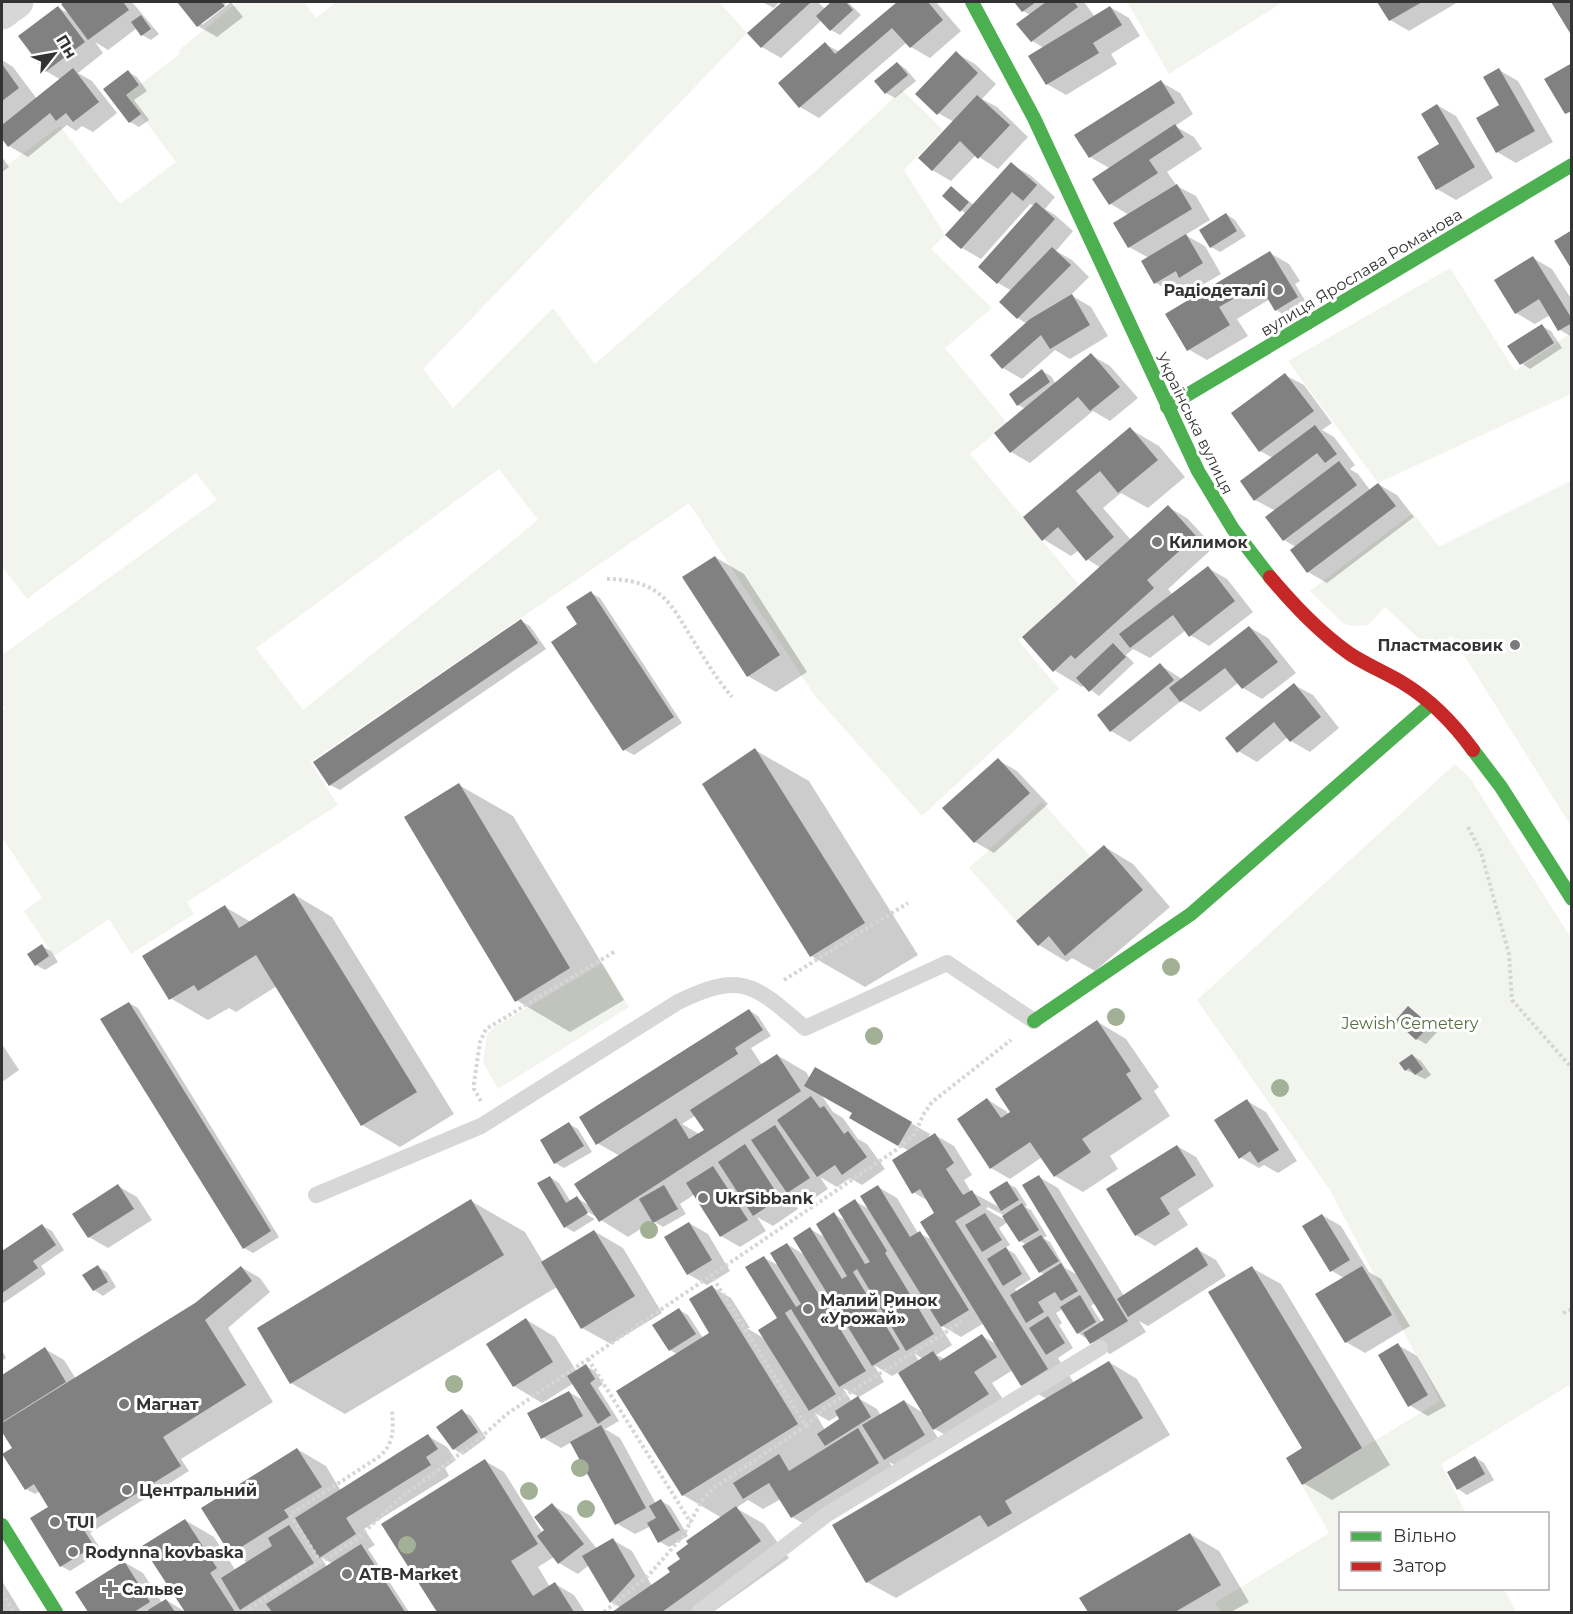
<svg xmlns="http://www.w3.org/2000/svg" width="1573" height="1614" font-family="Montserrat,sans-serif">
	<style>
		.green { fill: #f1f5ed; fill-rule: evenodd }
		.shadow { fill: #0003; fill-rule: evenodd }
		.building { fill: #818181 }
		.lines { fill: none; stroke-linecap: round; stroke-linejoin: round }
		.path { stroke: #d6d6d6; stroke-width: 4; stroke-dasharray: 3 3; stroke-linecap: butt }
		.lane { stroke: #d7d7d7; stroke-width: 16 }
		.street { stroke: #d7d7d7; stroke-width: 33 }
		.fast { stroke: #4caf50; stroke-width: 14 }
		.jam { stroke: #c62828; stroke-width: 14 }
		.tree { fill: #a2b095 }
		.poi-dot { fill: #7a7a7a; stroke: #fff; stroke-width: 2 }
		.labels { text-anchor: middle; stroke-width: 6; stroke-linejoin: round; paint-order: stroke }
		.street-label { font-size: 16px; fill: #333; stroke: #fff }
		.poi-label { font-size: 16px; font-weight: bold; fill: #333; stroke: #fff; text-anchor: start }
		.park-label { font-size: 16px; fill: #56703f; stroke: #fff }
	</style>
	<rect width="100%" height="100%" fill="#fff"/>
	<!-- green -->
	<g class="green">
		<path d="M 238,2 L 304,2 L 316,18 L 336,2 L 719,2 L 747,33 L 423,369 L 453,408 L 553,308 L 595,364 L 817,170 L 902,90 L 943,130 L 904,170 L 945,235 L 931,249 L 992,308 L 945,348 L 1007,423 L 970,454 L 1079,585 L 1018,640 L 1059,689 L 922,816 L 815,696 L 689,503 L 310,762 L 338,805 L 187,902 L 194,914 L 131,954 L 109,919 L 54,956 L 24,911 L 42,898 L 2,837 L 2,712 L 5,709 L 2,704 L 2,655 L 217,500 L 196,473 L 27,599 L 2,566 L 2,169 L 60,126 L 120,204 L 176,162 L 126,95 L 180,54 L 178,51 ZM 499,469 L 538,520 L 303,710 L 256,648 Z"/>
		<polygon points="1127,2 1283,2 1169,74"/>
		<polygon points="1450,268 1515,371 1571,333 1571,394 1378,483 1288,361"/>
		<polygon points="1571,481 1571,826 1452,636 1430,649 1385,607 1368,625 1353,626 1344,624 1310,591 1413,513 1439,547"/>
		<polygon points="1455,764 1470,778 1571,938 1571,1384 1441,1464 1466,1513 1340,1514 1340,1588 1504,1589 1516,1612 1221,1612 1215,1603 1329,1533 1302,1485 1440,1401 1330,1190 1197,1000"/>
		<polygon points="1042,802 1091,857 1016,921 969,868"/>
		<polygon points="603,963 629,1007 498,1089 483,1062 487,1035 493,1028"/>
	</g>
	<!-- shadow -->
	<g class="shadow">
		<polygon points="67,2 132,2 159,34 151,40 142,35 137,28 108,50 95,42 103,53 78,73 92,81 117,113 93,132 82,126 76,131 67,125 28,157 9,146 2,137 2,126 3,125 2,124 2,60 13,67 37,99 61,80 46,71 20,37 58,8 72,15 63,4"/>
		<polygon points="179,2 228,2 202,21 202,25 231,2 243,17 217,37 198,26"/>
		<polygon points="762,2 779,2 774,8"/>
		<polygon points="784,2 818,2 825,9 833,2 848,2 861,15 840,35 831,30 822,20 781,58 762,47 749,34"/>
		<polygon points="899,2 936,2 961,31 930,58 911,47 907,42 819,118 800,107 780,83 825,44 840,52"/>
		<polygon points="1016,2 1084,2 1095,17 1110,7 1129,18 1140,36 1111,54 1117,64 1066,95 1047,84 1044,48 1032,41 1030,15 1023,11"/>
		<polygon points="1379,2 1458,2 1409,31 1390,20"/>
		<polygon points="956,53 975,64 996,84 982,99 997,107 1028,137 998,169 976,155 951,181 932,170 954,122 938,113"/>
		<polygon points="897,63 906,69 916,81 895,98 886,93"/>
		<polygon points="1499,70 1518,81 1553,142 1516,163 1497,152 1478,119 1501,105"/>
		<polygon points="128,72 137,77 147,91 134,100 149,120 139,127 130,122 105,89"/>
		<polygon points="1161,82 1180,93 1193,114 1175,126 1194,137 1202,149 1167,172 1177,186 1196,196 1210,220 1185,235 1205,246 1221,274 1199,287 1192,284 1175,294 1156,283 1149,258 1129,247 1129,215 1111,204 1094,180 1111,169 1090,157"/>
		<polygon points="1437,105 1456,116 1493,178 1456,200 1437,189 1441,145"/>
		<polygon points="2,157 9,167 2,172"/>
		<polygon points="1011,164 1030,175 1055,197 1045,209 1055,215 1073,231 1056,251 1072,260 1089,277 1071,295 1091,307 1108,336 1070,359 1055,350 1022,379 1003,368 1027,324 1018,318 1001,302 1012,291 998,283 980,267 1035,206 1030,204 981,259 962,248 966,214 944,196 951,188 974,205"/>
		<polygon points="1226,214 1235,220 1246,236 1220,252 1211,247"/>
		<polygon points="1270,253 1289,264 1300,281 1295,284 1306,302 1285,315 1276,310 1270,299 1237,319 1248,336 1207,360 1188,349 1167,315"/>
		<polygon points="1533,258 1552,269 1572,300 1572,337 1560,330 1550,315 1535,324 1516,313"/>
		<polygon points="1542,326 1551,331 1562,348 1530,369 1521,363"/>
		<polygon points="1091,355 1110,366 1138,398 1110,421 1093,411 1030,463 1011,452 1026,409 1018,405 1042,371 1051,376 1056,384"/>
		<polygon points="1285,375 1304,385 1332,423 1322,430 1334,437 1355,465 1350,469 1358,474 1370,490 1378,484 1397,495 1414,517 1327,583 1308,572 1296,547 1284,540 1276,511 1255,500 1273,458 1260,451"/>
		<polygon points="1130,429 1159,446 1185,477 1148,508 1121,493 1103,508 1131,540 1168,507 1187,518 1214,547 1168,589 1173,595 1208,568 1227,579 1253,612 1209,646 1190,635 1186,630 1150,658 1133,649 1126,655 1134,663 1099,696 1084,685 1082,687 1054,670 1101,568 1087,559 1079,550 1071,556 1043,539 1025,518"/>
		<polygon points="715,557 744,574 807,672 776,692 748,676"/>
		<polygon points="591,593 600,598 682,723 634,755 625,750 579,625"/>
		<polygon points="521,621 530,626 546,649 340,790 330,785"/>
		<polygon points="1249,627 1268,638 1296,673 1262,699 1243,688 1238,683 1200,712 1181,701 1130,742 1111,731 1160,665 1182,679"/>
		<polygon points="1294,685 1313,695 1339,728 1310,752 1291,741 1288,737 1257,762 1238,751"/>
		<polygon points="755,750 809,781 918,955 865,987 811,956 704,785"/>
		<polygon points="998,760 1017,771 1048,804 994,853 975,842"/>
		<polygon points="459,785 513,816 624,1000 570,1032 516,1000"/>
		<polygon points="1105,847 1133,864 1170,907 1095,971 1072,958 1067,962 1039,945"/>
		<polygon points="295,895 332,917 454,1114 400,1147 362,1125 277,986 236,1012 229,1008 208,1020 170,998 225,907 251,922"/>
		<polygon points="42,946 51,951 58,962 45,970 36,965"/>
		<polygon points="129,1003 138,1008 279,1237 253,1253 244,1248"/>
		<polygon points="1409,1008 1438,1031 1426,1044 1417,1039"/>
		<path d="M 749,1010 L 758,1016 L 771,1036 L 751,1048 L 762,1065 L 777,1055 L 806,1072 L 810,1079 L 816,1069 L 930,1134 L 926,1141 L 935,1135 L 954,1146 L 972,1175 L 964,1180 L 971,1192 L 1001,1208 L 1007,1183 L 1016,1188 L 1027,1205 L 1025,1207 L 1031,1210 L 1047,1236 L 1043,1238 L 1050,1242 L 1065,1268 L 1078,1275 L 1039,1177 L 1058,1188 L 1124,1296 L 1197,1249 L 1216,1260 L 1226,1276 L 1148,1326 L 1139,1321 L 1146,1332 L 1110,1354 L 1078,1333 L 1063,1309 L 1056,1313 L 1062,1323 L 1059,1325 L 1073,1348 L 1058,1358 L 1074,1383 L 1109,1362 L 1137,1379 L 1170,1435 L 896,1598 L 867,1582 L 1047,1399 L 1022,1385 L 1013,1370 L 992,1383 L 1007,1405 L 953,1439 L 931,1427 L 943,1446 L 904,1470 L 889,1462 L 897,1474 L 811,1528 L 792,1517 L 781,1499 L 763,1509 L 748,1500 L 736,1508 L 764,1524 L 789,1558 L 713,1612 L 615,1612 L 621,1608 L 611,1602 L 589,1565 L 578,1574 L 559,1563 L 554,1557 L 538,1567 L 550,1587 L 555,1584 L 574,1595 L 585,1612 L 438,1612 L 383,1525 L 485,1461 L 504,1472 L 543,1534 L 546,1531 L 552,1505 L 571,1516 L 597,1549 L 613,1540 L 632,1551 L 652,1586 L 672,1572 L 722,1518 L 683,1495 L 677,1354 L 670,1350 L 679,1310 L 688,1315 L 703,1338 L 712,1333 L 712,1287 L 731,1298 L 750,1328 L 747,1328 L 765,1339 L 779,1319 L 764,1258 L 780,1266 L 787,1244 L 806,1256 L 810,1229 L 826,1238 L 834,1214 L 847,1222 L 855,1201 L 869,1209 L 878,1187 L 897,1198 L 918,1233 L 933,1240 L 937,1213 L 928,1201 L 913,1192 L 909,1151 L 851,1118 L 854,1112 L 820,1093 L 833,1112 L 843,1118 L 858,1139 L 867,1144 L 885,1169 L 862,1185 L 850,1178 L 837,1187 L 820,1177 L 828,1189 L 807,1203 L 788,1192 L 798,1209 L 773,1226 L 757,1217 L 766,1231 L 740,1247 L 721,1236 L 695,1194 L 680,1204 L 686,1214 L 663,1227 L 653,1221 L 628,1237 L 582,1208 L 580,1211 L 595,1219 L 574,1232 L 565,1227 L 550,1177 L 559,1183 L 571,1202 L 577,1198 L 590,1206 L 620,1156 L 597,1143 ZM 696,1115 L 706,1130 L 699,1134 L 682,1124 ZM 988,1207 L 1005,1216 L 1005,1220 L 986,1209 ZM 1008,1222 L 1020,1241 L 1027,1245 L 1040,1272 L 1045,1275 L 1017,1292 L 1015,1289 L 1031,1279 L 1015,1254 L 1005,1248 L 1010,1245 L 999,1228 ZM 1095,1303 L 1106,1320 L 1102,1323 L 1091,1306 ZM 984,1323 L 998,1345 L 982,1336 L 945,1359 L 936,1355 L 952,1345 L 939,1324 L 961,1337 ZM 914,1353 L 923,1359 L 919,1361 ZM 874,1365 L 892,1376 L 899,1372 L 925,1414 L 904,1401 L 881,1416 L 877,1409 L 858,1398 L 852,1402 L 843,1388 L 859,1397 L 884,1382 ZM 815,1413 L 829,1421 L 839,1415 L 841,1419 L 825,1430 Z"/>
		<polygon points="1098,1022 1126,1039 1159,1087 1154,1091 1170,1116 1110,1156 1118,1169 1083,1192 1055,1176 1042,1157 1010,1179 991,1168 988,1100 1006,1111 1009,1115"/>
		<polygon points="2,1044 19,1070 2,1082"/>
		<polygon points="1412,1055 1421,1061 1431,1075 1425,1079 1406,1070"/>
		<polygon points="1247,1101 1266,1112 1297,1161 1278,1173 1264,1165 1259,1168 1240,1157"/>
		<polygon points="569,1124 578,1129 592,1152 564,1168 555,1163"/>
		<polygon points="1177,1146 1196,1157 1214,1186 1178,1209 1188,1225 1155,1246 1136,1235"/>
		<polygon points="118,1186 137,1197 152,1220 108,1248 89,1237"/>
		<polygon points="471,1201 525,1232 543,1262 594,1231 623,1248 662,1313 611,1344 582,1328 557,1287 345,1414 291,1383"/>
		<polygon points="1322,1215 1341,1226 1369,1272 1381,1279 1410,1326 1365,1353 1346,1342 1344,1278 1332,1271"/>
		<polygon points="689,1223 708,1234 730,1271 707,1285 688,1274"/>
		<polygon points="43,1226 52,1231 64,1250 41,1266 46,1274 2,1304 2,1253"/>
		<polygon points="98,1267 107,1272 116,1287 103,1296 94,1290"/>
		<polygon points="241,1267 260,1278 270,1292 228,1328 273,1402 181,1459 189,1471 90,1533 102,1551 70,1571 61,1566 51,1508 40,1491 35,1494 26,1489 14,1449 3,1432 2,1432 2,1376 45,1349 64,1360 76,1379 196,1304"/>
		<polygon points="1252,1268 1281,1284 1390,1465 1332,1500 1303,1483 1304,1449"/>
		<polygon points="527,1320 555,1337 577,1372 586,1366 595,1371 603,1384 598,1388 619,1421 605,1429 620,1438 656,1504 661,1501 670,1506 688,1536 669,1547 660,1542 651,1526 635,1534 616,1523 572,1442 561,1448 542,1437 569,1392 586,1402 574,1383 542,1403 514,1386"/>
		<polygon points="1398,1345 1417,1356 1446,1406 1428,1416 1409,1405"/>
		<polygon points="2,1350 6,1358 2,1361"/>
		<polygon points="462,1411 471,1416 486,1438 463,1455 454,1449"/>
		<path d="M 428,1436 L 447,1447 L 456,1460 L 445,1468 L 449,1476 L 364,1529 L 375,1545 L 368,1549 L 409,1612 L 89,1612 L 77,1592 L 124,1562 L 143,1573 L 162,1603 L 166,1600 L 186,1612 L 144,1546 L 185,1520 L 214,1537 L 236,1571 L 248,1563 L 231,1553 L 297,1449 L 326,1466 L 341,1491 ZM 321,1557 L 333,1564 L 327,1567 Z"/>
		<polygon points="1475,1457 1484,1463 1494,1480 1467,1495 1458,1489"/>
		<polygon points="1190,1534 1219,1551 1249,1602 1231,1612 1090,1612 1081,1598"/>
		<polygon points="2,1581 21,1612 2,1612"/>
	</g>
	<!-- building -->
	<g class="building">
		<polygon points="64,2 123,2 129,10 88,40 61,4"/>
		<polygon points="177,2 221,2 225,6 197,27"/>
		<polygon points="782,2 811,2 761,48 747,33"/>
		<polygon points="831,2 846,2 853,10 830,31 816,16"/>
		<polygon points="897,2 928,2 943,20 910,48 892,28 799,108 778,83 825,42 835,54"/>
		<polygon points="1014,2 1036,2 1022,12"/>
		<polygon points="1046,2 1074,2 1078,7 1031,42 1016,24"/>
		<polygon points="1377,2 1422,2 1389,21"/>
		<polygon points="1551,2 1572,2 1572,32 1570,33"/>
		<polygon points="58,6 85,42 45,72 18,36"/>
		<polygon points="1110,6 1122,25 1093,43 1099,53 1046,85 1028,56"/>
		<polygon points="141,15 151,29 141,36 131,22"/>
		<polygon points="956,51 978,73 937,115 915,94"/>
		<polygon points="897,62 908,75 885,94 874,81"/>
		<polygon points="1572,63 1572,111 1565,114 1544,79"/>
		<polygon points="2,64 19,88 2,101"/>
		<polygon points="73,68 99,102 73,122 66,113 56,121 50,113 8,147 2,139 2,125"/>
		<polygon points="1499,68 1535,131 1496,153 1476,118 1499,105 1483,77"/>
		<polygon points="128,70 139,85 126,95 141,114 129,123 103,89"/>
		<polygon points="1161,80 1175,103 1089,158 1074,135"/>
		<polygon points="977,95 1010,125 978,159 960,141 932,171 918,158"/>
		<polygon points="1437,104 1475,167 1436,190 1417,157 1439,144 1421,114"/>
		<polygon points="1175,124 1184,137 1149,160 1158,173 1109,205 1092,179"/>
		<polygon points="1011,162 1037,185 1023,201 1012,192 961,249 945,235"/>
		<polygon points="1177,184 1192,209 1128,248 1113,223"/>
		<polygon points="951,186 969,202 960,212 942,196"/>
		<polygon points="1036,202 1055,219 997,284 978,267"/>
		<polygon points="1226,213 1237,231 1210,248 1199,230"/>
		<polygon points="1572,230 1572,270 1554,241"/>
		<polygon points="1186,234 1203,263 1179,278 1176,271 1154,284 1141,261"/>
		<polygon points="1052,247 1071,265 1017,319 999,302"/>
		<polygon points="1270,251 1298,297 1275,311 1259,284 1219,307 1230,325 1187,351 1165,314"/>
		<polygon points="1533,256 1572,319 1572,323 1558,331 1539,299 1515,314 1494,280"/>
		<polygon points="1072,294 1090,325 1050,349 1041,335 1002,369 990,355 1030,319"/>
		<polygon points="1542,324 1554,343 1520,365 1507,346"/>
		<polygon points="1091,353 1120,387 1090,411 1078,397 1010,453 994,433"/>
		<polygon points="1042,369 1050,382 1017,406 1009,394"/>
		<polygon points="1285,373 1314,411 1259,452 1231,413"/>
		<polygon points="1315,425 1337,454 1325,463 1317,453 1254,501 1240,481"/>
		<polygon points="1130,427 1158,460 1118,493 1100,471 1076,491 1114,537 1086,561 1058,527 1042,541 1023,517"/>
		<polygon points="1339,461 1357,485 1283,541 1265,517"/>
		<polygon points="1378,483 1396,506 1307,573 1290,550"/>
		<polygon points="1168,505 1196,536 1147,580 1154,588 1075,659 1071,655 1053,672 1022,637"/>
		<polygon points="715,556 780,655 747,677 682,577"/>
		<polygon points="1208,566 1235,601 1189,637 1173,615 1130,648 1119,634"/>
		<polygon points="591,591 674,717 623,751 551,642 577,624 566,607"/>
		<polygon points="521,619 538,643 329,786 313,762"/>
		<polygon points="1249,626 1278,662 1242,689 1225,668 1180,702 1169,688"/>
		<polygon points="1113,643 1126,657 1089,692 1076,678"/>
		<polygon points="1160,663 1174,680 1110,732 1097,715"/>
		<polygon points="1294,683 1321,717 1290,742 1274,722 1237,753 1225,738"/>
		<polygon points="755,748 865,923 810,957 702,784"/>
		<polygon points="998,758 1030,793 974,843 942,808"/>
		<polygon points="459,783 570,968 515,1002 404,817"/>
		<polygon points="1104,845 1143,890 1065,956 1049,936 1038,946 1016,921"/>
		<polygon points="294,893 417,1092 361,1126 256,955 198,991 194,985 169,1000 142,956 225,905 239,928"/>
		<polygon points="42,944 49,956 35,966 27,954"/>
		<polygon points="129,1002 271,1231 243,1249 100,1019"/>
		<polygon points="1408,1006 1430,1025 1416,1040 1395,1021"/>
		<polygon points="749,1009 763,1030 735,1048 738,1054 596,1145 579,1117"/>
		<polygon points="1097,1020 1131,1071 1126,1074 1142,1099 1082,1139 1091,1152 1054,1177 1030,1142 990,1169 957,1119 987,1098 1001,1118 1010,1112 995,1089"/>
		<polygon points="777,1054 801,1091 599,1222 574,1184 676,1118 689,1139 704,1130 690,1110"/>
		<polygon points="1412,1054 1423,1069 1415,1075 1409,1068 1405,1071 1399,1063"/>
		<polygon points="815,1067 912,1122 898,1146 849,1118 852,1113 804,1086"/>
		<polygon points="811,1096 820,1108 824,1106 844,1134 848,1131 867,1157 842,1175 835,1165 817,1177 777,1120"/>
		<polygon points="1247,1099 1279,1150 1258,1163 1250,1151 1239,1159 1214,1120"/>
		<polygon points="569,1122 584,1146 554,1164 540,1140"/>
		<polygon points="775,1125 810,1178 787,1193 751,1140"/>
		<polygon points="935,1133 954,1163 946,1169 963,1195 972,1190 981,1205 955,1221 1048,1369 1021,1386 920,1222 934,1213 920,1189 912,1194 892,1160"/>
		<polygon points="745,1144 780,1198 753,1216 718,1162"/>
		<polygon points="1177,1145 1196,1175 1160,1198 1170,1214 1135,1236 1106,1189"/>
		<polygon points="713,1166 748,1220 720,1237 686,1183"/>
		<polygon points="1039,1175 1128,1321 1090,1344 1083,1333 1104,1320 1022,1185"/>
		<polygon points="550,1176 566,1203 577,1196 588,1213 564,1228 537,1183"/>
		<polygon points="1007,1181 1019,1200 1001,1211 989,1192"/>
		<polygon points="118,1184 134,1209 88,1238 72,1214"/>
		<polygon points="664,1185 678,1209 653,1223 639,1199"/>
		<polygon points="878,1185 910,1237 920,1231 969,1310 941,1327 860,1196"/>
		<polygon points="471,1199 504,1255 290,1384 257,1328"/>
		<polygon points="855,1199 887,1251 885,1253 934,1334 906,1351 857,1269 853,1272 900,1349 872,1366 793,1238 810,1227 842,1279 847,1276 816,1224 834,1212 865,1264 870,1262 838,1210"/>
		<polygon points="1022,1203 1039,1230 1019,1242 1002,1216"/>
		<polygon points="985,1213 1002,1240 982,1252 965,1225"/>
		<polygon points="1322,1214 1350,1260 1330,1272 1302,1226"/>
		<polygon points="689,1222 712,1260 687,1275 664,1237"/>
		<polygon points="42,1224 56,1245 33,1261 38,1268 2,1293 2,1251"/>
		<polygon points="594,1230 635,1296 581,1329 541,1262"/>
		<polygon points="1041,1235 1059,1261 1039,1273 1022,1246"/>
		<polygon points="787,1243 866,1371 839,1387 791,1309 785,1313 836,1394 809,1411 758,1330 777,1318 745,1267 764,1256 796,1307 801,1304 770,1253"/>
		<polygon points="1006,1247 1022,1274 1003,1286 987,1259"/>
		<polygon points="1197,1247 1208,1265 1128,1317 1117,1299"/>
		<polygon points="1061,1263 1078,1291 1061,1301 1055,1292 1038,1302 1044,1312 1026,1323 1010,1295"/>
		<polygon points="98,1265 108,1282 93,1291 82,1275"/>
		<polygon points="241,1266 252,1281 205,1320 246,1385 163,1437 181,1466 82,1527 94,1546 60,1567 30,1518 48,1507 34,1484 25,1490 2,1454 12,1448 2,1432 2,1423 195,1303"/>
		<polygon points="1252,1266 1362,1448 1302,1485 1286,1458 1302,1448 1208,1292"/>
		<polygon points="1362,1266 1392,1315 1345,1343 1315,1294"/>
		<polygon points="712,1285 798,1424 682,1496 616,1391 709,1333 689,1299"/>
		<polygon points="1080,1295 1096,1322 1077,1334 1060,1307"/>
		<polygon points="679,1308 696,1334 669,1351 652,1325"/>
		<polygon points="1048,1316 1065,1343 1046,1355 1029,1328"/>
		<polygon points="526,1318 553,1362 513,1387 486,1344"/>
		<polygon points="982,1334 997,1357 974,1372 989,1394 933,1430 898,1373 933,1351 940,1361"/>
		<polygon points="1398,1343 1428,1395 1408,1407 1378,1355"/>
		<polygon points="45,1347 66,1382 2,1422 2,1375"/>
		<polygon points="1109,1361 1143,1418 1005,1501 1012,1513 988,1527 980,1515 866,1583 832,1525"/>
		<polygon points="586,1364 595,1379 590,1383 611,1415 598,1424 567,1376"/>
		<polygon points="569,1391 583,1416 541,1439 527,1413"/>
		<polygon points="858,1396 871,1417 825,1446 817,1434 839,1419 835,1411"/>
		<polygon points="904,1400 925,1435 884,1460 862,1425"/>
		<polygon points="462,1409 478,1432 453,1450 436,1427"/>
		<polygon points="601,1425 646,1508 615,1525 570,1442"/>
		<polygon points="858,1428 879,1463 791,1518 769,1483 743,1499 733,1483 779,1454 789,1471"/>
		<polygon points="428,1434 438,1449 426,1457 431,1465 346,1518 356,1534 319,1558 295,1518"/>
		<polygon points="297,1448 322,1487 284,1510 289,1517 230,1554 201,1508"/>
		<polygon points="1475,1456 1485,1474 1457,1490 1447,1472"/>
		<polygon points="485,1459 538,1544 511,1561 533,1596 555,1582 574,1612 437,1612 381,1524"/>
		<polygon points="661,1499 680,1530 658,1543 647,1523 656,1518 649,1506"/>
		<polygon points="552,1503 584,1544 558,1564 537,1536 544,1530 534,1517"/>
		<polygon points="736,1506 761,1541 662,1612 612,1612 670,1572 667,1568 680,1559 676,1553 688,1544 686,1541"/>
		<polygon points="185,1519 217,1568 210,1573 235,1612 185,1612 142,1546"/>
		<polygon points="289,1525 314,1563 240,1610 221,1578 272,1546 268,1538"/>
		<polygon points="1190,1533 1221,1585 1175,1612 1088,1612 1079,1598"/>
		<polygon points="613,1538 635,1576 610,1603 582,1556"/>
		<polygon points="361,1544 405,1612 272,1612 266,1604"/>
		<polygon points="124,1561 150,1602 134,1612 88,1612 75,1592"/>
		<polygon points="166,1599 175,1612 149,1612 148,1610"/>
	</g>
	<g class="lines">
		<!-- path -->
		<g class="path">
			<path d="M 607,579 C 627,579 648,583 663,597 C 672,605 679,617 685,627 C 700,651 714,676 732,697"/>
			<polyline points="1468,827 1481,852 1509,954 1512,1000 1572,1068"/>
			<polyline points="784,980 908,903"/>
			<polyline points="481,1101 474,1089 474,1083 480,1042 486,1029 614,952"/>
			<polyline points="1563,1313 1572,1309"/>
			<polyline points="588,1359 691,1523"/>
			<polyline points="806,1426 825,1408 962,1322"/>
			<path d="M 321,1563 L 290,1515 L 380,1456 C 395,1443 393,1428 392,1409"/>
			<polyline points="2,1593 14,1612"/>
			<polyline points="244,1612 358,1538 399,1499 473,1444 507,1414 896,1150 915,1134 923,1115 932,1102 1011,1040"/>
			<polyline points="604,1612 648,1576 683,1536 703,1499 715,1487 806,1426 711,1275"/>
		</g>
		<!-- lane -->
		<g class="lane">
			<path d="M 316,1195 L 481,1126 L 678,1002 C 742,971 754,984 805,1028 L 947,963 L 1034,1021"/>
			<polyline points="699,1612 826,1515 1100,1348"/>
		</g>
		<!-- street -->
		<polyline class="street" points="2,13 17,2"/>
		<!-- fast -->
		<g class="fast">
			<polyline points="972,2 1034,118 1198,471 1233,529 1270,577"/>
			<polyline points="1167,407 1572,165"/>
			<polyline points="1473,750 1501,787 1572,899"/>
			<polyline points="1034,1021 1191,914 1431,704"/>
			<polyline points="2,1525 56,1612"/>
		</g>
		<!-- jam -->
		<path class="jam" d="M 1270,577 C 1294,605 1319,632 1350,654 C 1367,665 1386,673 1403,683 C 1431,700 1454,724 1473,750"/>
	</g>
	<!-- trees -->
	<g class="tree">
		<circle cx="1171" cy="967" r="9"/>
		<circle cx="1116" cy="1017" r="9"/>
		<circle cx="874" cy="1036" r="9"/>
		<circle cx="1280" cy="1088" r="9"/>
		<circle cx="649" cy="1230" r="9"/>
		<circle cx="454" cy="1384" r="9"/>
		<circle cx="580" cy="1468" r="9"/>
		<circle cx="529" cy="1491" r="9"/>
		<circle cx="586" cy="1509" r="9"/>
		<circle cx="407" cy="1545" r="9"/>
	</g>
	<!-- markers -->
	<g class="poi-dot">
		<circle cx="1278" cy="290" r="6"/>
		<circle cx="1157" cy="542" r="6"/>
		<circle cx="1515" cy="645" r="6"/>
		<circle cx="703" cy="1198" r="6"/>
		<circle cx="808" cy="1309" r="6"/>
		<circle cx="124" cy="1404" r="6"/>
		<circle cx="127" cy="1490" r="6"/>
		<circle cx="55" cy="1522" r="6"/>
		<circle cx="73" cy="1552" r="6"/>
		<circle cx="347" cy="1574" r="6"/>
		<path d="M107 1580h6v6h6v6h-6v6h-6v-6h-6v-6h6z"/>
	</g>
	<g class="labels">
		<!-- street labels -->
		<g class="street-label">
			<text transform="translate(1361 272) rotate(-31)" y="6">вулиця Ярослава Романова</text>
			<text transform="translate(1195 423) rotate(64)" y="6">Українська вулиця</text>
		</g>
		<!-- poi labels -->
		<g class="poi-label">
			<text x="1266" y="296" text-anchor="end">Радіодеталі</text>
			<text x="1169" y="548">Килимок</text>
			<text x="1503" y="651" text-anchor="end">Пластмасовик</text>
			<text x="715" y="1204">UkrSibbank</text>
			<text x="820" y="1306">Малий Ринок<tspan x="820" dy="18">«Урожай»</tspan></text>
			<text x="136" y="1410">Магнат</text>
			<text x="139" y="1496">Центральний</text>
			<text x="67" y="1528">TUI</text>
			<text x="85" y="1558">Rodynna kovbaska</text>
			<text x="359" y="1580">ATB-Market</text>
			<text x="122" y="1595">Сальве</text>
		</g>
		<!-- park labels -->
		<g class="park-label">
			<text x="1410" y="1029">Jewish Cemetery</text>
		</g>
	</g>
	<!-- border -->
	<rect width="1573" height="1614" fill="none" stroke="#333333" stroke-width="6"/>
	<!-- legend -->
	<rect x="1339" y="1512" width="210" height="78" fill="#ffffff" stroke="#adadad" stroke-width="1.5"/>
	<rect x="1351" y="1532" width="30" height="9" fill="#4caf50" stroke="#adadad" stroke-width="1.5"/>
	<text x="1393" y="1542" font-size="18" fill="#333333">Вільно</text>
	<rect x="1351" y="1562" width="30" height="9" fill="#c62828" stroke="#adadad" stroke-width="1.5"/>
	<text x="1393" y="1572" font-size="18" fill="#333333">Затор</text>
	<!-- north arrow -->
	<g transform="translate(54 54) rotate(59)" stroke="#ffffff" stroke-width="4.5" paint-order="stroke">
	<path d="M0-4.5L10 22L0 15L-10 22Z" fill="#333333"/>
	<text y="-9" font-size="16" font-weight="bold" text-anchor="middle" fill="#333333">Пн</text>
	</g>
</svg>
